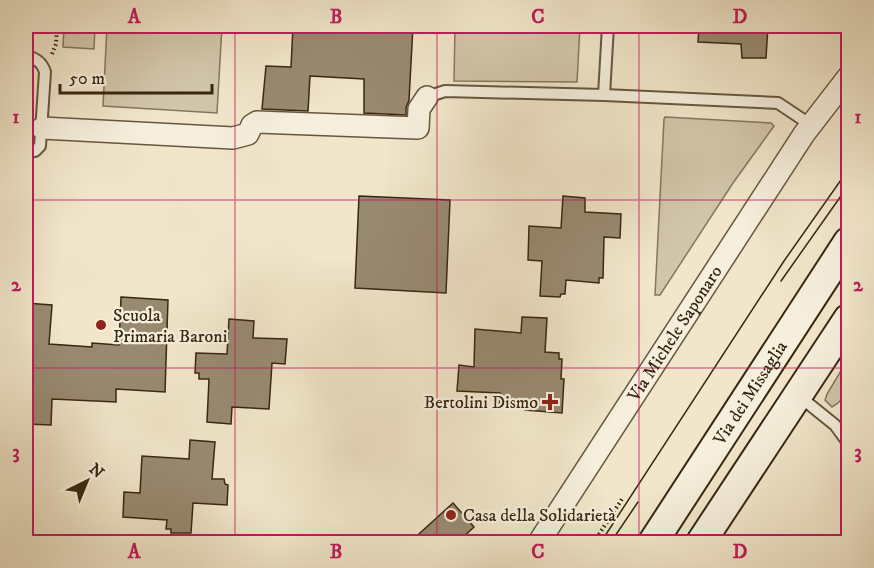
<svg xmlns="http://www.w3.org/2000/svg" width="874" height="568" font-family="'IM FELL DW Pica',serif">
	<style>
		.green { fill: #d2c6aa; stroke: #85765d; stroke-width: 1.5 }
		.building { fill: #988a71; stroke: #382710; stroke-width: 1.5 }
		.lines { fill: none; stroke-linecap: round; stroke-linejoin: round }
		.lane-casing { stroke: #66573e; stroke-width: 14 }
		.street-casing { stroke: #66573e; stroke-width: 24 }
		.secondary-casing { stroke: #382710; stroke-width: 32 }
		.path { stroke: #382710; stroke-width: 4; stroke-dasharray: 1.5 3; stroke-linecap: butt }
		.lane { stroke: #f6efdd; stroke-width: 10 }
		.street { stroke: #f6efdd; stroke-width: 21 }
		.secondary { stroke: #f6efdd; stroke-width: 28 }
		.tram { stroke: #382710; stroke-width: 1.5 }
		.grid { fill: none; stroke: #c2185b; stroke-width: 1.5; stroke-opacity: 0.55 }
		.poi-dot { fill: #8f2418; stroke: #f6efdd; stroke-width: 2 }
		.labels { text-anchor: middle; stroke-width: 4.5; stroke-linejoin: round; paint-order: stroke }
		.poi-label { font-size: 18px; fill: #382710; stroke: #f6efdd; text-anchor: start }
		.street-label { font-size: 18px; fill: #382710; stroke: #f6efdd }
		.neatline { fill: none; stroke: #c2185b; stroke-width: 2 }
		.grid-label { font-size: 20px; text-anchor: middle; font-weight: bold; fill: #c2185b }
	</style>
	<rect width="100%" height="100%" fill="#f1e6ca"/>
	<filter id="stains"><feTurbulence type="fractalNoise" baseFrequency=".00333" numOctaves="4"/><feColorMatrix values="0 0 0 0 .2 0 0 0 0 .09 0 0 0 0 .02 0 0 0 .5 -.17"/></filter>
	<radialGradient id="worn" r=".72"><stop offset=".6" stop-color="#630" stop-opacity="0"/><stop offset="1" stop-color="#630" stop-opacity=".3"/></radialGradient>
	<!-- green -->
	<g class="green">
		<polygon points="64,26 95,26 94,49 63,47"/>
		<polygon points="107,26 222,26 217,113 103,106"/>
		<polygon points="455,26 580,26 577,82 454,81"/>
		<polygon points="665,117 771,123 774,126 733,183 660,295 655,295 664,119"/>
		<path d="M 848,359 C 849,377 851,397 832,407 L 825,400 L 827,394 Z"/>
	</g>
	<!-- building -->
	<g class="building">
		<polygon points="293,26 413,26 409,100 406,108 406,115 364,113 364,79 310,76 308,111 262,109 266,66 291,67"/>
		<polygon points="699,26 768,26 766,58 742,58 741,44 698,42"/>
		<polygon points="359,196 450,200 446,293 355,288"/>
		<polygon points="563,196 585,198 585,212 621,214 620,238 604,237 603,278 599,278 599,283 566,280 565,294 561,294 560,297 540,296 542,261 528,260 529,226 561,228"/>
		<polygon points="121,297 168,300 165,392 116,389 116,402 52,399 51,425 26,424 26,303 52,305 49,344 92,347 92,343 119,345"/>
		<polygon points="522,317 547,318 545,352 559,353 559,359 562,359 561,379 564,379 562,413 525,410 525,408 499,406 500,393 457,391 459,365 474,367 475,329 521,333"/>
		<polygon points="229,319 254,321 253,338 287,339 285,364 272,363 269,409 232,407 231,424 207,422 209,379 199,379 199,373 195,373 196,353 227,354"/>
		<polygon points="190,440 215,442 212,479 224,479 225,484 228,485 227,505 193,503 191,533 171,533 171,529 166,529 167,520 123,517 124,492 140,493 142,456 189,459"/>
		<polygon points="453,503 474,527 457,543 409,543"/>
	</g>
	<g class="lines">
		<defs>
			<g id="lane">
				<path d="M 26,56 C 36,58 42,62 45,72 L 40,146 L 35,151 L 26,151"/>
				<polyline points="604,95 608,26"/>
				<polyline points="427,97 445,91 604,95 778,103 811,125"/>
				<polyline points="799,396 835,425 848,443"/>
			</g>
			<g id="street">
				<polyline points="42,128 233,138 248,134 252,125 257,122 418,128 419,109 427,97"/>
				<path id="s1" d="M 539,542 L 804,134 L 848,77"/>
			</g>
			<g id="secondary">
				<path id="s2" d="M 653,542 L 848,242"/>
				<polyline points="701,542 848,319"/>
			</g>
		</defs>
		<!-- lane casing -->
		<use href="#lane" class="lane-casing"/>
		<!-- street casing -->
		<use href="#street" class="street-casing"/>
		<!-- secondary casing -->
		<use href="#secondary" class="secondary-casing"/>
		<!-- path -->
		<g class="path">
			<polyline points="52,54 56,44 57,26"/>
			<polyline points="594,542 622,499"/>
		</g>
		<!-- lane -->
		<use href="#lane" class="lane"/>
		<!-- street -->
		<use href="#street" class="street"/>
		<!-- secondary -->
		<use href="#secondary" class="secondary"/>
		<!-- tram -->
		<g class="tram">
			<polyline points="781,281 848,186"/>
			<polyline points="601,542 784,261 848,170"/>
			<polyline points="611,542 638,502"/>
		</g>
	</g>
	<!-- grid -->
	<path class="grid" d="M 235,26 L 235,542M 437,26 L 437,542M 639,26 L 639,542M 26,200 L 848,200M 26,368 L 848,368"/>
	<!-- markers -->
	<g class="poi-dot">
		<circle cx="101" cy="325" r="6"/>
		<path d="M547 393h6v6h6v6h-6v6h-6v-6h-6v-6h6z"/>
		<circle cx="451" cy="515" r="6"/>
	</g>
	<g class="labels">
		<!-- poi labels -->
		<g class="poi-label">
			<text x="113" y="321">Scuola<tspan x="113" dy="21">Primaria Baroni</tspan></text>
			<text x="538" y="408" text-anchor="end">Bertolini Dismo</text>
			<text x="463" y="521">Casa della Solidarietà</text>
		</g>
		<!-- street labels -->
		<g class="street-label">
			<text dy="6" stroke="none"><textPath href="#s1" startOffset="249">Via Michele Saponaro</textPath></text>
			<text dy="6" stroke="none"><textPath href="#s2" startOffset="178">Via dei Missaglia</textPath></text>
		</g>
	</g>
	<!-- margin -->
	<rect width="874" height="568" fill="none" stroke="#f1e6ca" stroke-width="66"/>
	<!-- north arrow -->
	<g transform="translate(87 481) rotate(43)" stroke="#f6efdd" stroke-width="4.5" paint-order="stroke">
	<path d="M0-4.5L10 22L0 15L-10 22Z" fill="#382710"/>
	<text y="-9" font-size="16" font-weight="bold" text-anchor="middle" fill="#382710">N</text>
	</g>
	<!-- scale -->
	<path d="M60 84v9h152v-9" fill="none" stroke="#382710" stroke-width="3"/>
	<text x="69" y="84" font-size="18" fill="#382710" stroke="#f6efdd" stroke-width="4.5" paint-order="stroke">50 m</text>
	<rect x="33" y="33" width="808" height="502" class="neatline"/>
	<g class="grid-label">
		<text x="134" y="23">A</text>
		<text x="336" y="23">B</text>
		<text x="538" y="23">C</text>
		<text x="740" y="23">D</text>
		<text x="16" y="123">1</text>
		<text x="858" y="123">1</text>
		<text x="16" y="291">2</text>
		<text x="858" y="291">2</text>
		<text x="16" y="458">3</text>
		<text x="858" y="458">3</text>
		<text x="134" y="558">A</text>
		<text x="336" y="558">B</text>
		<text x="538" y="558">C</text>
		<text x="740" y="558">D</text>
	</g>
	<rect width="100%" height="100%" filter="url(#stains)"/>
	<rect width="100%" height="100%" fill="url(#worn)"/>
</svg>
